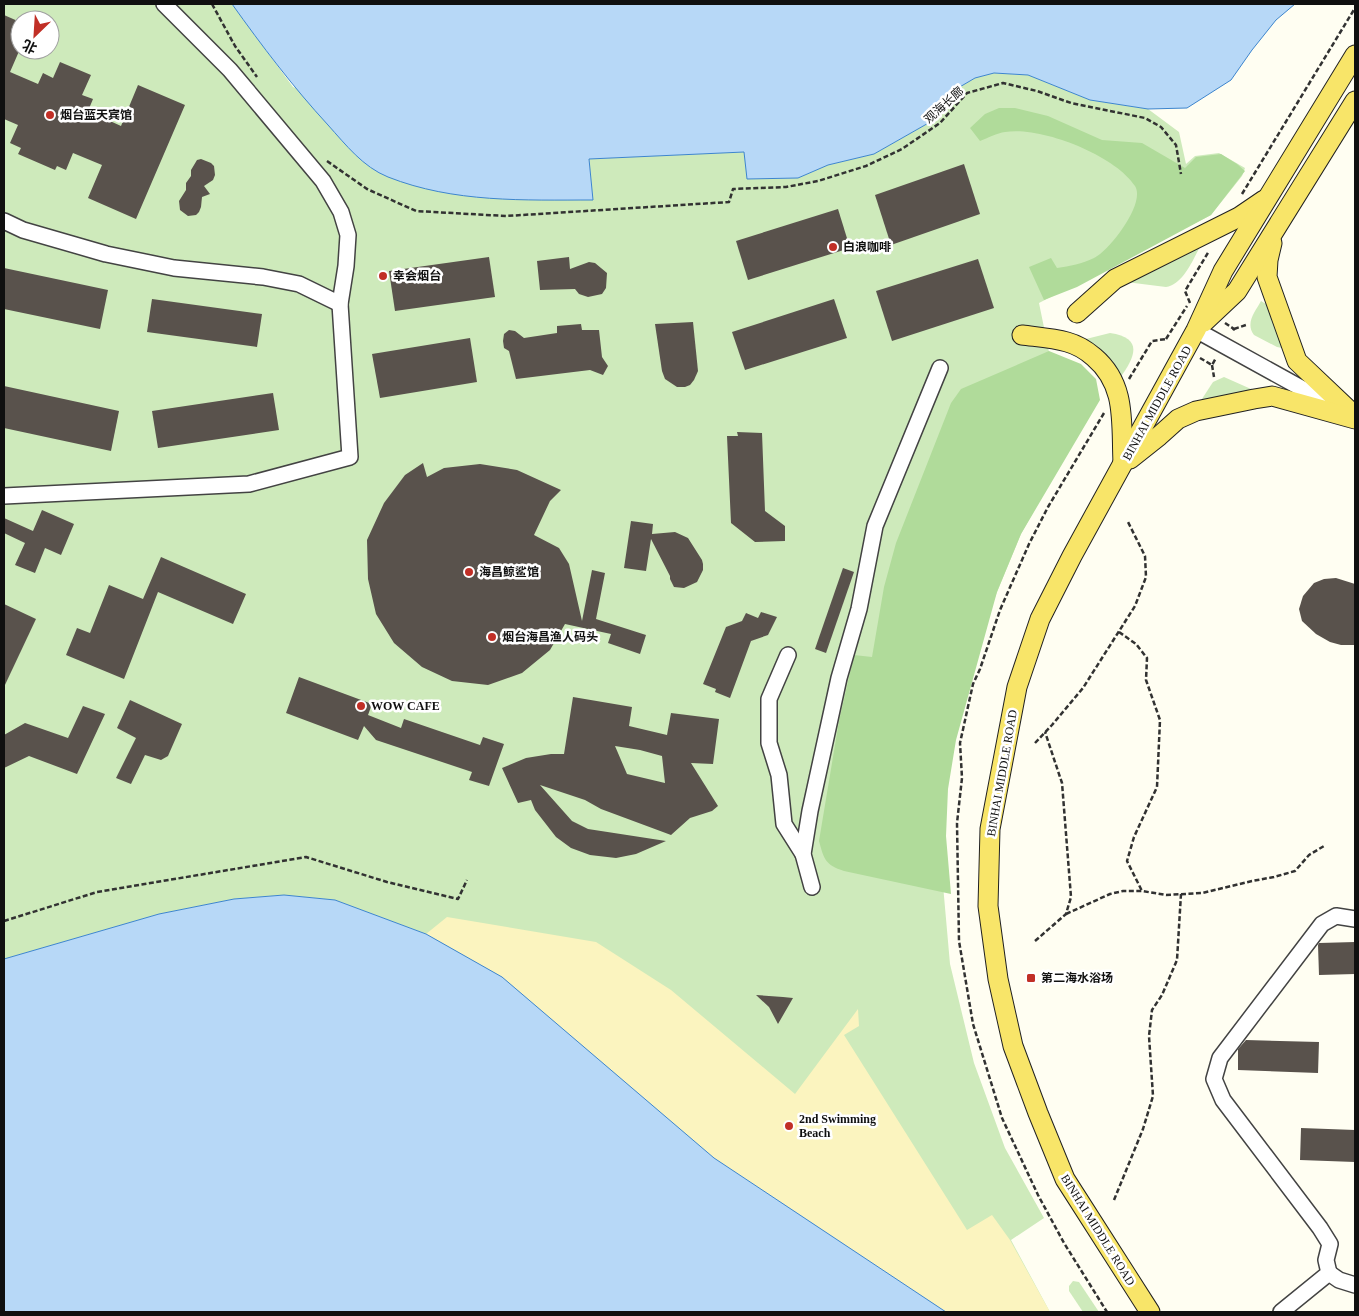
<svg xmlns="http://www.w3.org/2000/svg" width="1359" height="1316" font-family="'Times New Roman','Noto Sans SC',serif">
	<style>
		.green { fill: #ceeabb; fill-rule: evenodd }
		.forest { fill: #b0db9a }
		.sand { fill: #fbf4bf }
		.water { fill: #b7d8f7; stroke: #3d85ce }
		.building { fill: #59524c; fill-rule: evenodd }
		.lines { fill: none; stroke-linecap: round; stroke-linejoin: round }
		.minor-casing { stroke: #434343; stroke-width: 18 }
		.major-casing { stroke: #212121; stroke-width: 21 }
		.path { stroke: #323232; stroke-width: 2.5; stroke-dasharray: 5 2.5; stroke-linecap: butt }
		.minor { stroke: #fff; stroke-width: 15 }
		.major { stroke: #f8e569; stroke-width: 19 }
		.poi-dot { fill: #c12f26; stroke: #fff; stroke-width: 2 }
		.labels { text-anchor: middle; stroke-width: 5; stroke-linejoin: round; paint-order: stroke }
		.street-label { font-size: 12px; fill: #101010; stroke: #fff }
		.poi-label { font-size: 12px; font-weight: bold; fill: #101010; stroke: #fff; text-anchor: start }
	</style>
	<rect width="100%" height="100%" fill="#fffef2"/>
	<!-- green -->
	<g class="green">
		<path d="M 4,4 L 232,4 L 293,87 L 593,200 L 589,159 L 744,152 L 748,179 L 798,178 L 828,165 L 874,154 L 932,121 L 958,88 L 975,78 L 994,73 L 1028,75 L 1090,100 L 1148,109 L 1179,132 L 1186,164 L 1195,156 L 1219,153 L 1245,168 L 1242,176 L 1211,215 L 1039,303 L 1049,352 L 1054,475 L 1021,534 L 997,592 L 943,741 L 940,851 L 950,964 L 974,1063 L 1005,1148 L 1044,1218 L 1011,1240 L 1050,1312 L 946,1312 L 714,1158 L 426,934 L 335,900 L 284,895 L 234,899 L 159,914 L 4,959 ZM 20,20 L 50,20 L 50,50 L 20,50 Z"/>
		<path d="M 1201,245 C 1193,259 1184,284 1166,287 L 1126,282 Z"/>
		<path d="M 1261,301 L 1266,304 L 1282,348 L 1277,347 L 1254,335 C 1245,323 1255,312 1261,301 Z"/>
		<path d="M 1110,333 C 1144,338 1135,357 1120,378 L 1078,341 Z"/>
		<polygon points="1224,377 1251,389 1249,391 1200,402 1213,382"/>
		<polygon points="1073,1281 1079,1282 1099,1312 1083,1312 1069,1291 1069,1286"/>
	</g>
	<!-- forest -->
	<g class="forest">
		<path d="M 999,108 L 1015,108 L 1048,116 L 1102,140 L 1142,143 L 1185,168 L 1196,157 L 1221,154 L 1237,164 L 1245,171 L 1211,215 L 1077,287 L 1044,300 L 1029,267 L 1051,258 L 1057,268 C 1070,266 1082,264 1094,258 C 1110,250 1146,203 1135,186 C 1115,155 1041,126 1005,132 C 997,133 988,138 980,141 L 970,128 L 985,114 Z"/>
		<path d="M 1049,351 L 1081,364 L 1096,379 L 1100,400 L 1021,534 L 997,592 L 956,740 L 948,789 L 946,836 L 951,894 L 844,871 C 825,865 824,859 819,841 L 839,721 L 854,655 L 872,657 L 884,587 L 896,543 L 951,403 L 961,389 Z"/>
	</g>
	<!-- sand -->
	<polygon class="sand" points="447,917 596,942 671,990 795,1094 858,1009 859,1026 844,1035 967,1230 992,1215 1010,1240 1050,1312 946,1312 714,1158 502,977 426,934"/>
	<!-- water -->
	<g class="water">
		<path d="M 232,4 L 1295,4 L 1276,20 L 1252,50 L 1231,80 L 1187,108 L 1148,109 L 1090,100 L 1028,75 L 994,73 L 975,78 L 958,88 L 932,121 L 874,154 L 828,165 L 798,178 L 747,179 L 744,152 L 589,159 L 593,200 C 524,200 454,203 388,177 C 363,167 346,145 328,125 C 293,87 262,46 232,4 Z"/>
		<polygon points="284,895 335,900 426,934 502,977 714,1158 946,1312 4,1312 4,959 159,914 234,899"/>
	</g>
	<!-- building -->
	<g class="building">
		<polygon points="4,15 20,22 20,49 10,72 38,84 43,73 53,78 60,62 91,75 82,95 93,99 88,111 121,126 138,85 185,105 136,219 88,198 102,165 73,153 66,170 57,166 55,170 18,154 21,148 10,143 18,125 4,119"/>
		<polygon points="201,159 211,163 214,166 215,175 213,180 204,186 210,194 202,197 201,207 199,212 196,215 188,216 180,210 179,201 186,190 186,183 191,176 191,170 197,160"/>
		<polygon points="964,164 980,214 891,245 875,195"/>
		<polygon points="838,209 850,248 748,280 736,241"/>
		<polygon points="489,257 495,297 395,311 389,271"/>
		<polygon points="569,257 570,269 589,262 595,263 607,273 606,288 602,294 588,297 579,294 575,289 540,290 537,261"/>
		<polygon points="978,259 994,308 892,341 876,291"/>
		<polygon points="4,268 108,290 100,329 4,309"/>
		<polygon points="152,299 262,314 257,347 147,332"/>
		<polygon points="834,299 847,338 745,370 732,332"/>
		<polygon points="693,322 698,371 694,380 690,385 685,387 677,387 665,379 662,371 655,324"/>
		<polygon points="581,324 582,330 599,330 602,357 608,366 603,375 590,370 516,379 509,351 504,348 503,341 504,334 509,330 515,331 524,338 557,333 557,326"/>
		<polygon points="470,338 477,382 380,398 372,354"/>
		<polygon points="4,386 119,411 111,451 4,428"/>
		<polygon points="273,393 279,430 158,448 152,411"/>
		<polygon points="737,432 762,433 765,511 785,526 785,541 755,542 731,523 727,436 738,436"/>
		<polygon points="423,463 427,477 444,468 480,464 517,470 561,490 550,501 534,535 559,548 569,564 582,621 592,570 605,573 596,619 646,635 640,654 608,643 611,634 565,624 550,650 522,673 488,685 452,681 422,667 394,643 376,614 368,579 367,540 384,503 405,475"/>
		<polygon points="42,510 74,524 61,555 45,548 35,573 15,565 25,543 4,533 4,518 33,531"/>
		<polygon points="631,521 653,524 652,534 675,532 688,538 702,560 703,564 703,570 697,582 684,588 674,587 670,579 670,576 651,539 646,571 624,568"/>
		<polygon points="161,557 246,594 233,624 158,592 124,679 66,655 77,628 90,633 109,585 143,599"/>
		<polygon points="843,568 854,572 826,653 815,649"/>
		<polygon points="1336,578 1355,584 1355,645 1341,645 1330,642 1316,634 1302,621 1299,609 1303,596 1314,583 1324,579"/>
		<polygon points="4,604 36,619 4,687"/>
		<polygon points="761,612 777,617 768,635 751,641 730,698 715,692 716,689 703,684 726,627 742,621 746,613 758,618"/>
		<polygon points="299,677 372,704 368,715 401,728 404,719 480,745 483,737 504,744 489,786 469,780 472,772 376,740 364,726 358,740 286,713"/>
		<path d="M 573,697 L 632,707 L 629,726 L 667,735 L 671,713 L 719,719 L 713,764 L 691,763 L 718,806 L 712,811 L 690,818 L 671,835 L 601,809 L 585,800 L 540,785 L 572,821 L 588,829 L 666,841 L 636,854 L 616,858 L 590,855 L 571,848 L 556,837 L 535,810 L 531,800 L 518,803 L 502,768 L 526,758 L 551,754 L 564,754 ZM 615,746 L 640,750 L 662,756 L 665,783 L 627,774 Z"/>
		<polygon points="130,700 182,724 168,756 161,760 145,755 131,784 116,778 136,738 117,728"/>
		<polygon points="83,706 105,714 77,774 29,756 4,768 4,735 25,723 68,738"/>
		<polygon points="1355,942 1355,974 1319,975 1318,945 1319,943"/>
		<polygon points="756,995 783,997 793,998 778,1024 769,1007"/>
		<polygon points="1246,1040 1319,1042 1318,1073 1238,1070 1238,1049"/>
		<polygon points="1301,1128 1355,1130 1355,1162 1300,1160"/>
	</g>
	<g class="lines">
		<defs>
			<g id="minor">
				<polyline points="4,221 23,230 106,254 174,268 263,277 299,284 340,304"/>
				<polyline points="1196,330 1341,410"/>
				<polyline points="4,496 249,484 350,457 340,304 346,266 348,235 341,212 323,181 230,70 164,4"/>
				<polyline points="788,655 769,699 769,743 779,775 784,824 803,854"/>
				<polyline points="812,887 803,854 810,811 839,678 859,609 875,526 940,368"/>
				<polyline points="1329,1273 1339,1280 1355,1285"/>
				<polyline points="1281,1312 1329,1273 1326,1260 1330,1244 1320,1228 1223,1100 1214,1079 1220,1058 1322,924 1336,916 1355,919"/>
			</g>
			<g id="major">
				<polyline points="1272,243 1268,260 1267,277 1297,361 1355,416"/>
				<polyline points="1077,313 1115,279 1239,217 1264,200"/>
				<polyline points="1204,322 1237,291 1355,101"/>
				<path d="M 1022,335 C 1037,337 1053,338 1067,342 C 1078,345 1086,350 1094,357 C 1127,385 1121,423 1123,463"/>
				<polyline points="1130,459 1159,436 1178,419 1196,411 1254,399 1272,396 1355,419"/>
				<polyline points="1150,1312 1065,1179 1038,1113 1013,1046 998,979 988,906 990,829 1017,687 1040,619 1072,556 1196,330 1223,271 1355,55"/>
			</g>
		</defs>
		<!-- minor casing -->
		<use href="#minor" class="minor-casing"/>
		<!-- major casing -->
		<use href="#major" class="major-casing"/>
		<!-- path -->
		<g class="path">
			<polyline points="212,4 235,46 257,77"/>
			<polyline points="327,161 367,189 416,211 506,216 729,202 733,189 786,187 818,181 866,166 902,149 940,123 967,93 1003,83 1037,91 1071,103 1145,118 1161,127 1176,145 1181,174"/>
			<polyline points="1242,194 1355,8"/>
			<polyline points="1190,303 1185,291 1209,251"/>
			<polyline points="1225,323 1234,329 1232,332"/>
			<polyline points="1234,329 1246,325"/>
			<polyline points="1166,339 1187,306"/>
			<polyline points="1200,358 1212,365 1216,358"/>
			<polyline points="1212,365 1214,377"/>
			<polyline points="1129,379 1152,341 1166,339"/>
			<polyline points="1104,413 1048,507 1029,544 1000,610 980,669 973,684 960,743 962,778 957,823 959,941 973,1024 1002,1118 1038,1195 1064,1243 1107,1312"/>
			<polyline points="1119,632 1136,644 1147,658 1146,680 1160,720 1157,787 1134,837 1127,861 1142,891"/>
			<polyline points="1035,743 1052,725 1083,688 1135,606 1146,577 1145,556 1127,520"/>
			<polyline points="1066,914 1110,894 1123,891 1142,891 1166,895 1202,893 1252,881 1274,877 1295,871 1309,855 1324,846"/>
			<polyline points="4,921 97,892 306,857 387,882 458,899 467,880"/>
			<polyline points="1035,941 1066,914 1071,897 1062,783 1045,732"/>
			<polyline points="1114,1200 1143,1129 1153,1096 1149,1036 1152,1010 1162,995 1177,960 1181,894"/>
		</g>
		<!-- minor -->
		<use href="#minor" class="minor"/>
		<!-- major -->
		<use href="#major" class="major"/>
	</g>
	<!-- markers -->
	<g class="poi-dot">
		<circle cx="50" cy="115" r="5"/>
		<circle cx="833" cy="247" r="5"/>
		<circle cx="383" cy="276" r="5"/>
		<circle cx="469" cy="572" r="5"/>
		<circle cx="492" cy="637" r="5"/>
		<circle cx="361" cy="706" r="5"/>
		<rect x="1026" y="973" width="10" height="10" rx="2.5"/>
		<circle cx="789" cy="1126" r="5"/>
	</g>
	<g class="labels">
		<!-- street labels -->
		<g class="street-label">
			<text transform="translate(944 105) rotate(-42)" y="4">观海长廊</text>
			<text transform="translate(1157 403) rotate(-61)" y="4">BINHAI MIDDLE ROAD</text>
			<text transform="translate(1002 773) rotate(-80)" y="4">BINHAI MIDDLE ROAD</text>
			<text transform="translate(1098 1230) rotate(58)" y="4">BINHAI MIDDLE ROAD</text>
		</g>
		<!-- poi labels -->
		<g class="poi-label">
			<text x="60" y="119">烟台蓝天宾馆</text>
			<text x="843" y="251">白浪咖啡</text>
			<text x="393" y="280">幸会烟台</text>
			<text x="479" y="576">海昌鲸鲨馆</text>
			<text x="502" y="641">烟台海昌渔人码头</text>
			<text x="371" y="710">WOW CAFE</text>
			<text x="1041" y="982">第二海水浴场</text>
			<text x="799" y="1123">2nd Swimming<tspan x="799" dy="14">Beach</tspan></text>
		</g>
	</g>
	<!-- border -->
	<rect width="1359" height="1316" fill="none" stroke="#101010" stroke-width="10"/>
	<!-- north arrow -->
	<g transform="translate(35 35) rotate(205)"><circle r="24" fill="#ffffff" stroke="#9f9f9f"/>
	<path d="M0-4L9 19L0 12L-9 19Z" fill="#c12f26"/>
	<text y="-8" font-size="14" font-weight="bold" text-anchor="middle" fill="#101010">北</text>
	</g>
</svg>
